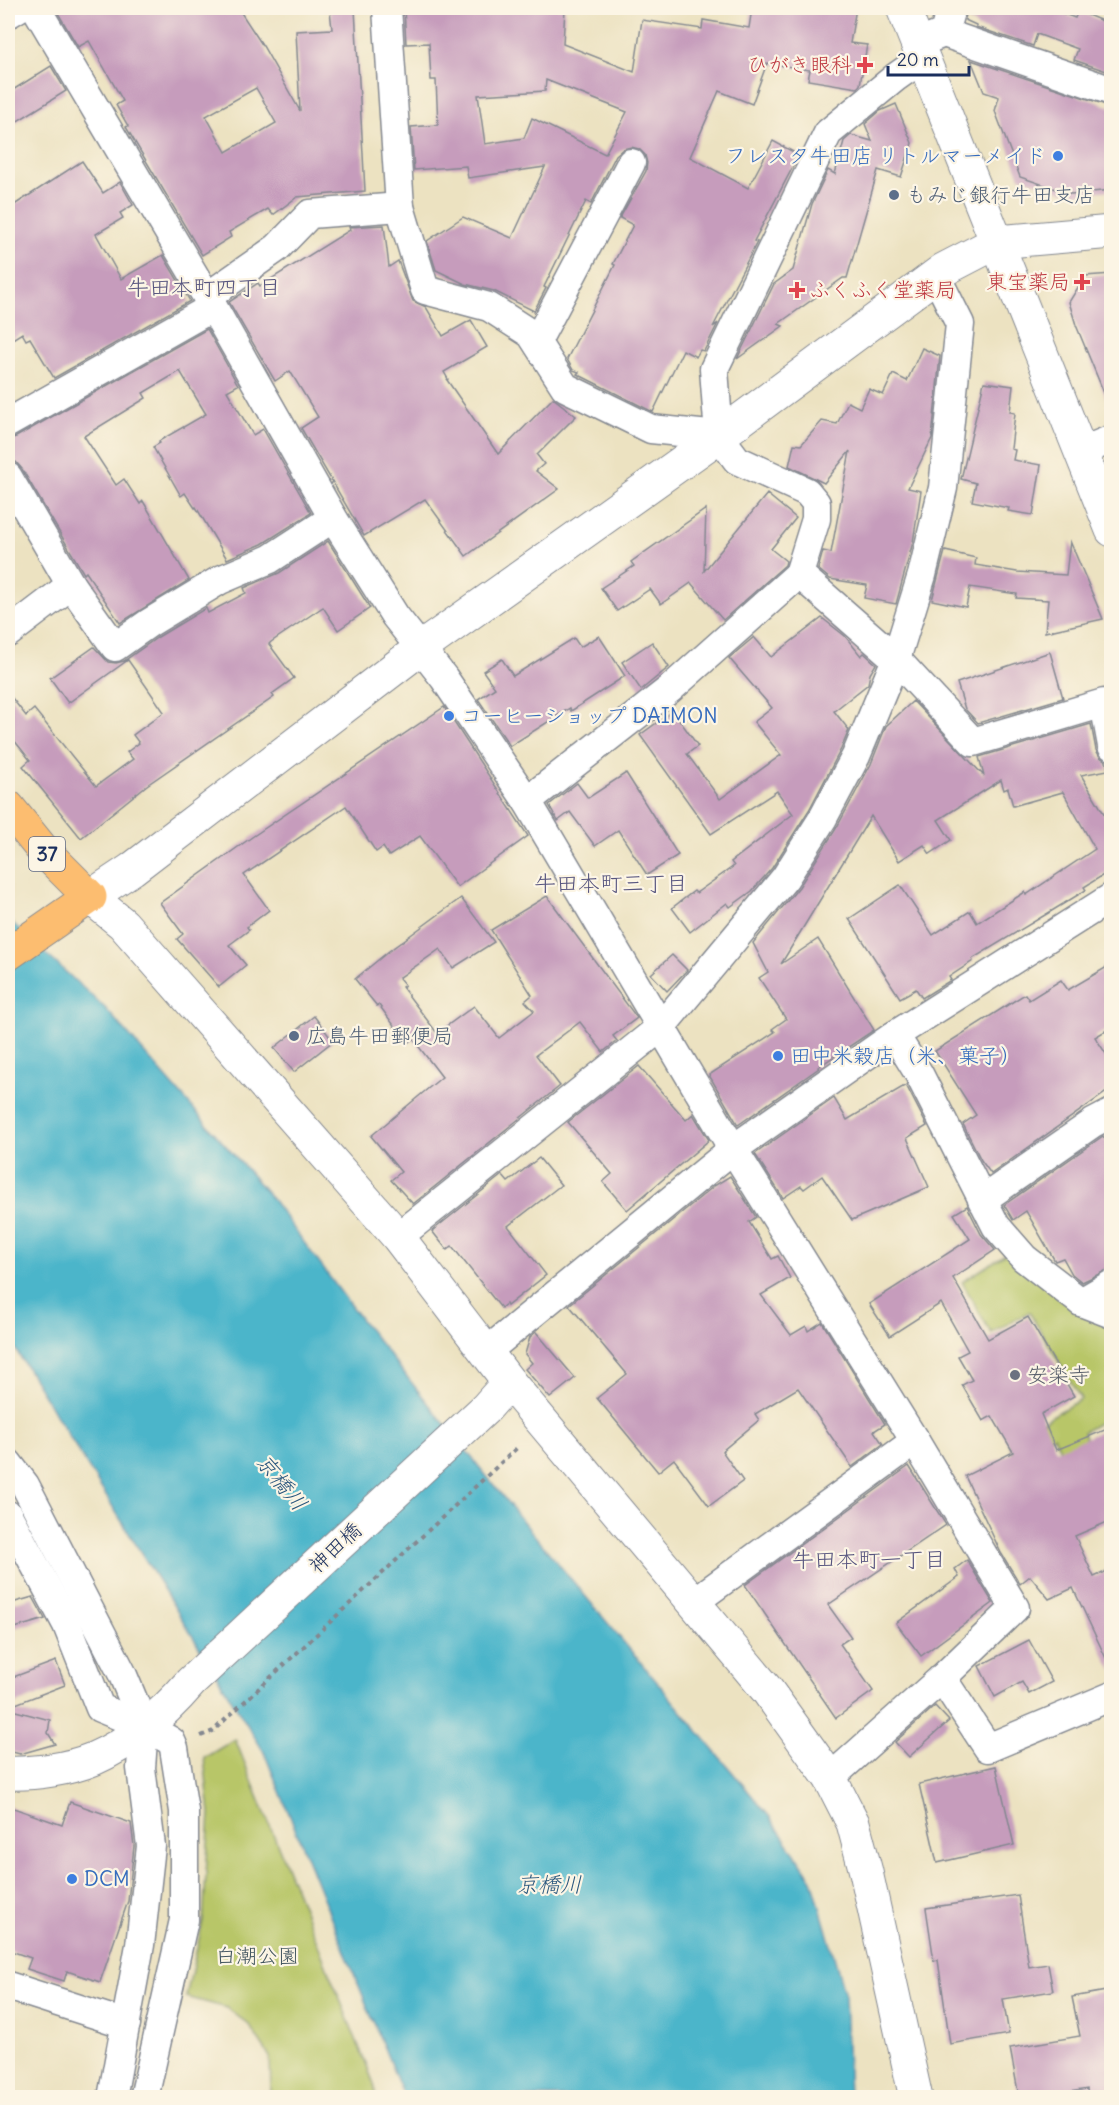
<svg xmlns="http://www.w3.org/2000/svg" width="1119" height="2105" font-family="Delius,'Klee One',sans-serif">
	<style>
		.green { fill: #b8c668; stroke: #6a7a63; stroke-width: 1.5 }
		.water { fill: #4cb5ca; stroke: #347294; stroke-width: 1.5 }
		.building { fill: #c69cbc; fill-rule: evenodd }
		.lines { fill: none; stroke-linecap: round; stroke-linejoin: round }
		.minor-casing { stroke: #848890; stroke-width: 31 }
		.tertiary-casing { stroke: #848890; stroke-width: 35 }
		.primary-casing { stroke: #848890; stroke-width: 35 }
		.path { stroke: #848890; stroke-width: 4; stroke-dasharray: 4.5 4.5; stroke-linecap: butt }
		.minor { stroke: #fff; stroke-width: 28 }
		.tertiary { stroke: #fff; stroke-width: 33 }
		.primary { stroke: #fcbd6f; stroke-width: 33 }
		.health-dot { fill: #e0444e; stroke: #fcf5e5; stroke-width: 2 }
		.shop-dot { fill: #3f7fe0; stroke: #fcf5e5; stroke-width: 2 }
		.service-dot { fill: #5c6f8a; stroke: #fcf5e5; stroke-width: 2 }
		.worship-dot { fill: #6b7280; stroke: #fcf5e5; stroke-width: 2 }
		.labels { text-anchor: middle; stroke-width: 4.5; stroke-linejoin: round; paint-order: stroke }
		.shield { fill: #fcf5e5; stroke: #5e6a86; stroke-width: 1.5 }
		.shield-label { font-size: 20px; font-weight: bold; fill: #1b2f5e }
		.health-label { font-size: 21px; fill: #be3a42; stroke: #fcf5e5; text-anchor: end }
		.shop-label { font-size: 21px; fill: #366cbe; stroke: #fcf5e5; text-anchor: start }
		.service-label { font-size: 21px; fill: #4e5e75; stroke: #fcf5e5; text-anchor: start }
		.worship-label { font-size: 21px; fill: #5b616d; stroke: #fcf5e5; text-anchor: start }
		.street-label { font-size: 21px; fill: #1b2f5e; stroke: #fcf5e5 }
		.park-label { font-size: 21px; fill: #425560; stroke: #fcf5e5 }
		.neighbourhood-label { font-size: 22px; fill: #57557f; stroke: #fcf5e5 }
		.water-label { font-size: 22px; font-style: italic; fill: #2a577e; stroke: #fcf5e5 }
	</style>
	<rect width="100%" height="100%" fill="#fcf5e5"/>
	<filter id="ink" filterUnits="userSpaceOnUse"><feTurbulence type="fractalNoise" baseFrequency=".0167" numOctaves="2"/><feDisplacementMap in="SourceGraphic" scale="12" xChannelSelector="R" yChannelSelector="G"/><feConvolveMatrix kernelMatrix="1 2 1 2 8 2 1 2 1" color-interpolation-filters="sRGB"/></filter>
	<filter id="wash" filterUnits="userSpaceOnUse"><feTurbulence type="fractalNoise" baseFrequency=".008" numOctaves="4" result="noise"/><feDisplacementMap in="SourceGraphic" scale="24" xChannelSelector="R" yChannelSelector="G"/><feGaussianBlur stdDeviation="1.35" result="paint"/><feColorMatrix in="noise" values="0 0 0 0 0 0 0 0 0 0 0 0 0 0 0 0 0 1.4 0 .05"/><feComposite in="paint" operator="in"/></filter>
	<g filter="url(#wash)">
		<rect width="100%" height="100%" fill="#ece2c1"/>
		<!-- green -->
		<g class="green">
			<polygon points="1007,1253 1111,1323 1111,1416 1083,1432 1100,1479 1077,1489 1054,1436 1013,1453 1008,1442 1081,1399 1029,1312 991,1333 962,1282"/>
			<polygon points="235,1739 374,2084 377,2097 271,2097 270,2057 249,2025 227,2008 186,1997 203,1921 210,1813 204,1758"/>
		</g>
		<!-- water -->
		<polygon class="water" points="8,919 105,1008 269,1195 362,1321 525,1524 769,1816 812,1879 845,1995 849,2097 404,2097 264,1752 8,1337"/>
		<g id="blocks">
			<!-- building -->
			<g class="building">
				<path d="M 55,8 L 238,8 L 263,46 L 300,111 L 296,31 L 332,29 L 330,10 L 355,9 L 365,191 L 297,197 L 273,215 L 268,209 L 229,232 L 231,237 L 202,255 L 126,127 L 128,126 L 116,105 L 123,101 L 89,41 L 78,47 ZM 256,88 L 276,123 L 226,152 L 206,116 Z"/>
				<path d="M 404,8 L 565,8 L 563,44 L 634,72 L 642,20 L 702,29 L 703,20 L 749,28 L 752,8 L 856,8 L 850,43 L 867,45 L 860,85 L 857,88 L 808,80 L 810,70 L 767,63 L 752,104 L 719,91 L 690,157 L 748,188 L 773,141 L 799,155 L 754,241 L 757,242 L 713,327 L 718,323 L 704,351 L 700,350 L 696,357 L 683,350 L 653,412 L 577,374 L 579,372 L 573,370 L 567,359 L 615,265 L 613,264 L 633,225 L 620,218 L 646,171 L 647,163 L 645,155 L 639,149 L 631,147 L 623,149 L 616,155 L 591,204 L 586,201 L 544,287 L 546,288 L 534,311 L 494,291 L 465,284 L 436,270 L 427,241 L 463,217 L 512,238 L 545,167 L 468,178 L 466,166 L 414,170 L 411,127 L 438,125 L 436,80 L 431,80 L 429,43 L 406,44 ZM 546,80 L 627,112 L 605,154 L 532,118 L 524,138 L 485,144 L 478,95 L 545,91 Z"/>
				<polygon points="967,8 1048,8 1075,18 1078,11 1112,25 1112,73 1074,60 1078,49 1037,34 1033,46 976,27 976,25 965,20"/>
				<polygon points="971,60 1112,107 1112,190 1071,194 1020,177 995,111 999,97 984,92"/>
				<polygon points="51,66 66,91 8,127 8,93"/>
				<polygon points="896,104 912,143 901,177 878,170 847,278 843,278 778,324 783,326 737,359 774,284 793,270 812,204 828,170 835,174 844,141 851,135 872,141 865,124 880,111"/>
				<polygon points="82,161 103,193 120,182 133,205 120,213 123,218 96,234 121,279 163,255 190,301 54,378 30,338 26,340 22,333 8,342 8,209"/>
				<polygon points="384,225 389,267 398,261 413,301 426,307 443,336 471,320 487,347 444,372 448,379 447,380 498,454 553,398 576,416 537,455 544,464 536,471 559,489 466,556 425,499 364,536 301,428 318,417 290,371 275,381 229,302 258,283 260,286 350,230 349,227"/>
				<polygon points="1112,274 1112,410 1111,410 1076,325 1069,302 1085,276"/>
				<polygon points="207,329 238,385 227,391 253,435 263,429 311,513 262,544 227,559 196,507 195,508 185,493 181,496 153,447 160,443 159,441 206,414 180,371 143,393 146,398 84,436 116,485 124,479 140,504 143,501 189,580 120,623 86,572 84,574 22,469 16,462 8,461 8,439 16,437"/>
				<polygon points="922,348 940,356 932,438 908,488 921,491 913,542 896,604 864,598 867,585 830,579 818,569 823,551 831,553 850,451 824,483 789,466 794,444 801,445 822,421 837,424 848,402 860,408 869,389 883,395 893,374 907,381"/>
				<polygon points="984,382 1013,386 1010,412 1015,413 1011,449 1015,450 1013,460 1041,465 1033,515 1008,511 1009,508 972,501 976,483 961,479"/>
				<polygon points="767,494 796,518 771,549 786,561 785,565 723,620 691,583 661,604 650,589 617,611 601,588 634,566 631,562 706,509 704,571"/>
				<polygon points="328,541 370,608 338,630 323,607 271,642 269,644 294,678 272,694 274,697 147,785 81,838 23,766 30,760 9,734 12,731 8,725 8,693 26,716 34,709 96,786 133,759 127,752 139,743 133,735 164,712 128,660 68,703 50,678 94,647 108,662 116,663 124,661 158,637 206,608 208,613 246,593 244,588 279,573"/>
				<polygon points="1070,541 1103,619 1045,632 1048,600 1016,598 1017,594 970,587 966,607 932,600 945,551 976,558 975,565 1017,572 1066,575"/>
				<polygon points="822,618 845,636 861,656 864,653 876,664 870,674 868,684 834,711 849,730 841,749 809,810 772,868 752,891 730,907 727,903 690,932 672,908 694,891 696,893 734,866 731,862 793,814 777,791 711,834 640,735 673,711 698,746 687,754 720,799 781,755 754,722 772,708 729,658 754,637 771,657"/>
				<polygon points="599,636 625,676 571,711 570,708 510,746 478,699 495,688 483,671 502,659 513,676 574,638 580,647"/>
				<polygon points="652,642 669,667 641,690 622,662"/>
				<polygon points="1050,652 1063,698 978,723 965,709 957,683"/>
				<polygon points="913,701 984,776 979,757 1091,724 1096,750 1100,757 1106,761 1108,770 1081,775 1112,827 1112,879 1108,872 1084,887 1086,890 1050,912 972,959 973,961 949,977 951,980 922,998 916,989 900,998 849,919 900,885 933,935 970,911 977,923 1025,892 1026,895 1095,849 1063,792 1013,806 1008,788 1004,790 1001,780 938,820 951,840 930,854 924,845 899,861 871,816 781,964 818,939 874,1030 818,1067 819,1068 738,1125 709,1075 775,1032 772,1029 786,1019 759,978 768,972 753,943 799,887 837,827 871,764 886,726"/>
				<polygon points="444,707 528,836 457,887 420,836 389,856 383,847 376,852 346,806 244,875 269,910 247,927 249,930 229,945 246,965 219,987 177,939 183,934 160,903 252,837"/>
				<polygon points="626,773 678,855 647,875 618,830 595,846 570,812 558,821 549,805 577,783 588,798"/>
				<polygon points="547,896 637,1018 613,1036 617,1041 603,1052 580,1022 536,1055 560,1086 413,1204 391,1180 401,1172 371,1136 442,1077 413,1039 407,1043 379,1005 377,1006 355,979 389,951 461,898 494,942 453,968 440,949 399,978 405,985 402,987 437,1033 474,1006 499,1038 534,1011 525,1001 532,995 491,930"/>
				<polygon points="672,955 687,970 667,991 651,974"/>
				<polygon points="1112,964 1112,1027 1095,1037 1112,1063 1112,1088 991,1174 981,1160 963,1124 976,1115 935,1051 1025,994 1029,1000 1061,980 1068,990"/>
				<polygon points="314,1016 333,1041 294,1072 274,1048"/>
				<polygon points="639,1066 686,1120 693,1114 709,1140 627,1210 603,1182 612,1174 568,1122"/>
				<polygon points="906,1085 927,1126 907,1138 929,1187 852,1220 822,1176 804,1189 801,1186 783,1198 755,1154 834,1098 847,1120"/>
				<polygon points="1103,1136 1112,1149 1112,1268 1082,1282 1072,1274 1063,1258 1055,1261 1026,1211 1013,1220 1004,1205"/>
				<polygon points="539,1158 561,1185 508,1226 546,1275 507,1306 506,1304 501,1308 452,1246 447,1250 432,1231 502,1175 508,1182"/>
				<polygon points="730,1176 756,1217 749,1222 772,1259 778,1256 790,1278 761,1295 791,1335 806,1326 808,1331 822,1322 885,1424 874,1431 883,1444 852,1467 798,1388 755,1414 759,1420 722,1451 743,1481 709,1506 674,1459 658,1472 597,1398 627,1374 569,1305 714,1186"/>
				<polygon points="967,1206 981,1234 995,1250 953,1278 988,1339 1028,1317 1074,1396 1041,1414 1056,1450 1112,1427 1112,1520 1075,1536 1094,1577 1112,1569 1112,1671 1073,1588 1049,1599 1030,1576 1020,1584 1001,1553 965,1476 1013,1452 992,1416 983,1421 962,1385 972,1380 958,1356 968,1351 941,1303 890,1336 869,1304 970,1239 954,1214"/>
				<polygon points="536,1332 575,1378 550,1398 525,1369 532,1363 525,1354 530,1337"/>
				<polygon points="909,1466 946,1525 828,1605 851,1637 840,1644 873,1691 836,1718 745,1585"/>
				<polygon points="967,1560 993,1603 921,1656 896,1623 959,1577 955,1569"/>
				<polygon points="33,1597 45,1619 8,1630 8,1604"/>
				<polygon points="1029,1640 1052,1682 1029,1694 1022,1682 995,1697 979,1666"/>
				<polygon points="56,1661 65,1685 8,1707 8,1679"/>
				<polygon points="935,1706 949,1721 909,1757 895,1742"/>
				<polygon points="8,1709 50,1720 48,1733 55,1744 20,1754 8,1751"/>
				<polygon points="996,1766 1014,1845 937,1863 919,1784"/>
				<polygon points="70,1802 131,1823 134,1846 128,1901 100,1982 67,1971 64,1981 27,1969 31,1958 8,1950 8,1806 62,1825"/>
				<polygon points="1018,1895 1029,1967 1048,1964 1053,1991 1003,1999 1009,2034 950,2044 938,1960 934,1961 926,1908"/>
				<polygon points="1112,1990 1112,2097 1088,2097 1087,2089 1039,2097 1019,2097 1010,2048 1080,2036 1072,1997"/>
			</g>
		</g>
	</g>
	<g filter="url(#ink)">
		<use href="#blocks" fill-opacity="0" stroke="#848890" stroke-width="1.5"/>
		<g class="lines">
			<defs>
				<g id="minor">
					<polyline points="36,8 213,307 333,518 395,616 444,678 527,801 733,1149 915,1441 1015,1608 942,1678 830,1778"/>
					<polyline points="387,8 400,207 425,290 489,307 531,334 565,387 651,429 719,436"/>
					<polyline points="8,14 18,8"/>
					<polyline points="944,33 1112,91"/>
					<polyline points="926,40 944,33 951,8"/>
					<polyline points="923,58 896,77 828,133 714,369 719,436 737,460 807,492 816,503 816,519 799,574 896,659 973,742 1104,703 1112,746"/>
					<polyline points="207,297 277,248 310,214 400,207"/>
					<polyline points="537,341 631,163"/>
					<polyline points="8,423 213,307"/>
					<polyline points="1080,452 1112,439"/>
					<polyline points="8,477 71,585 115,647 149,623 220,580 270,559 333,518"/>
					<polyline points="8,633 71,585"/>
					<polyline points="527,801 670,689 799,574"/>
					<polyline points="895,1035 919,1074 996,1226 1024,1258 1081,1302 1112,1314"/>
					<polyline points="982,1200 1093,1123 1112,1113"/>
					<polyline points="398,1237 661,1027 785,878 823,818 856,756 896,659 922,575 943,488 960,324 936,276"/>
					<polyline points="1081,1302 1112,1284"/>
					<polyline points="486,1352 733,1149 895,1035 1112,897"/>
					<polyline points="8,1463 25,1485 122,1673 144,1726 171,1741 174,1748 184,1811 184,1920 144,2098"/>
					<polyline points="8,1515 67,1625 100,1708 144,1726 141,1768 151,1846 140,1945 112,2098"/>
					<polyline points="694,1602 915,1441"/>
					<polyline points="942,1678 988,1748 1112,1696"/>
					<polyline points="8,1986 126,2024"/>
				</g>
				<g id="tertiary">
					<polyline points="903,8 1112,530"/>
					<path d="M 8,1773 C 34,1774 69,1769 93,1759 C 130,1743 165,1712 191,1682 L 486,1408 L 509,1382"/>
					<polyline points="916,2098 866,1872 853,1823 830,1778 767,1690 509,1382 398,1237 123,924 90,897 132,869 421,648 719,436 943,270 997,242 1112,232"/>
				</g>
				<polyline id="primary" points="8,807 42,849 90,897 8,954"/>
			</defs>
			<!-- minor casing -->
			<use href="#minor" class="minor-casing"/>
			<!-- tertiary casing -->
			<use href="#tertiary" class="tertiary-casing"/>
			<!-- primary casing -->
			<use href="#primary" class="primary-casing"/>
			<!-- path -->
			<polyline class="path" points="201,1736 213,1731 519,1446"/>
			<!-- minor -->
			<use href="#minor" class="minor"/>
			<!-- tertiary -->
			<use href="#tertiary" class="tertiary"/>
			<!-- primary -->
			<use href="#primary" class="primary"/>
		</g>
	</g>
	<!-- markers -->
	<g class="health-dot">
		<path d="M862 56h6v6h6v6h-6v6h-6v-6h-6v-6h6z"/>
		<path d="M1079 273h6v6h6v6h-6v6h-6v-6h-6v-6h6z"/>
		<path d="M794 281h6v6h6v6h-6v6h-6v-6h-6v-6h6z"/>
	</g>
	<g class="shop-dot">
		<circle cx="1058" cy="156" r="6"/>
		<circle cx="449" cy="716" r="6"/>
		<circle cx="778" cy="1056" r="6"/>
		<circle cx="72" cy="1879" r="6"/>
	</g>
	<g class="service-dot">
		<circle cx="894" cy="195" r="6"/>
		<circle cx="294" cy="1036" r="6"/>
	</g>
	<circle class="worship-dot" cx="1015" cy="1375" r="6"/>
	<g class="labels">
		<!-- shield labels -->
		<rect class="shield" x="29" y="837" width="36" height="34" rx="4.5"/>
		<g class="shield-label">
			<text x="47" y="861">37</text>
		</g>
		<!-- health labels -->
		<g class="health-label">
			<text x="852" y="72">ひがき眼科</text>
			<text x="1070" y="289">東宝薬局</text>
			<text x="809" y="297" text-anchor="start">ふくふく堂薬局</text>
		</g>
		<!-- shop labels -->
		<g class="shop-label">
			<text x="1046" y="163" text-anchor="end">フレスタ牛田店 リトルマーメイド</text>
			<text x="461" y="723">コーヒーショップ DAIMON</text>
			<text x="790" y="1063">田中米穀店（米、菓子）</text>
			<text x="84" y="1886">DCM</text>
		</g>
		<!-- service labels -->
		<g class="service-label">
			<text x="906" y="202">もみじ銀行牛田支店</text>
			<text x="306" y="1043">広島牛田郵便局</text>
		</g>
		<!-- worship labels -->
		<g class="worship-label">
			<text x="1027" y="1382">安楽寺</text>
		</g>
		<!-- street labels -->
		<g class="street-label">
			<text transform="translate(335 1548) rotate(-43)" y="7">神田橋</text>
		</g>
		<!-- park labels -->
		<g class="park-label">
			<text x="257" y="1963">白潮公園</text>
		</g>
		<!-- neighbourhood labels -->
		<g class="neighbourhood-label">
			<text x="204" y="295">牛田本町四丁目</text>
			<text x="611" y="891">牛田本町三丁目</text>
			<text x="869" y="1567">牛田本町一丁目</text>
		</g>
		<!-- water labels -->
		<g class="water-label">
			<text transform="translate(282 1482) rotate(51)" y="8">京橋川</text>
			<text x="549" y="1892">京橋川</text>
		</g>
	</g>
	<!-- margin -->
	<rect width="1119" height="2105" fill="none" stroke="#fcf5e5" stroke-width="30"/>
	<!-- scale -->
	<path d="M888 66v9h81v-9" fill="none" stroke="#1b2f5e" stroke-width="3"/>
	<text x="897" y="66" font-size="18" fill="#1b2f5e" stroke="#fcf5e5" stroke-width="4.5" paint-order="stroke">20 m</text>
</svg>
